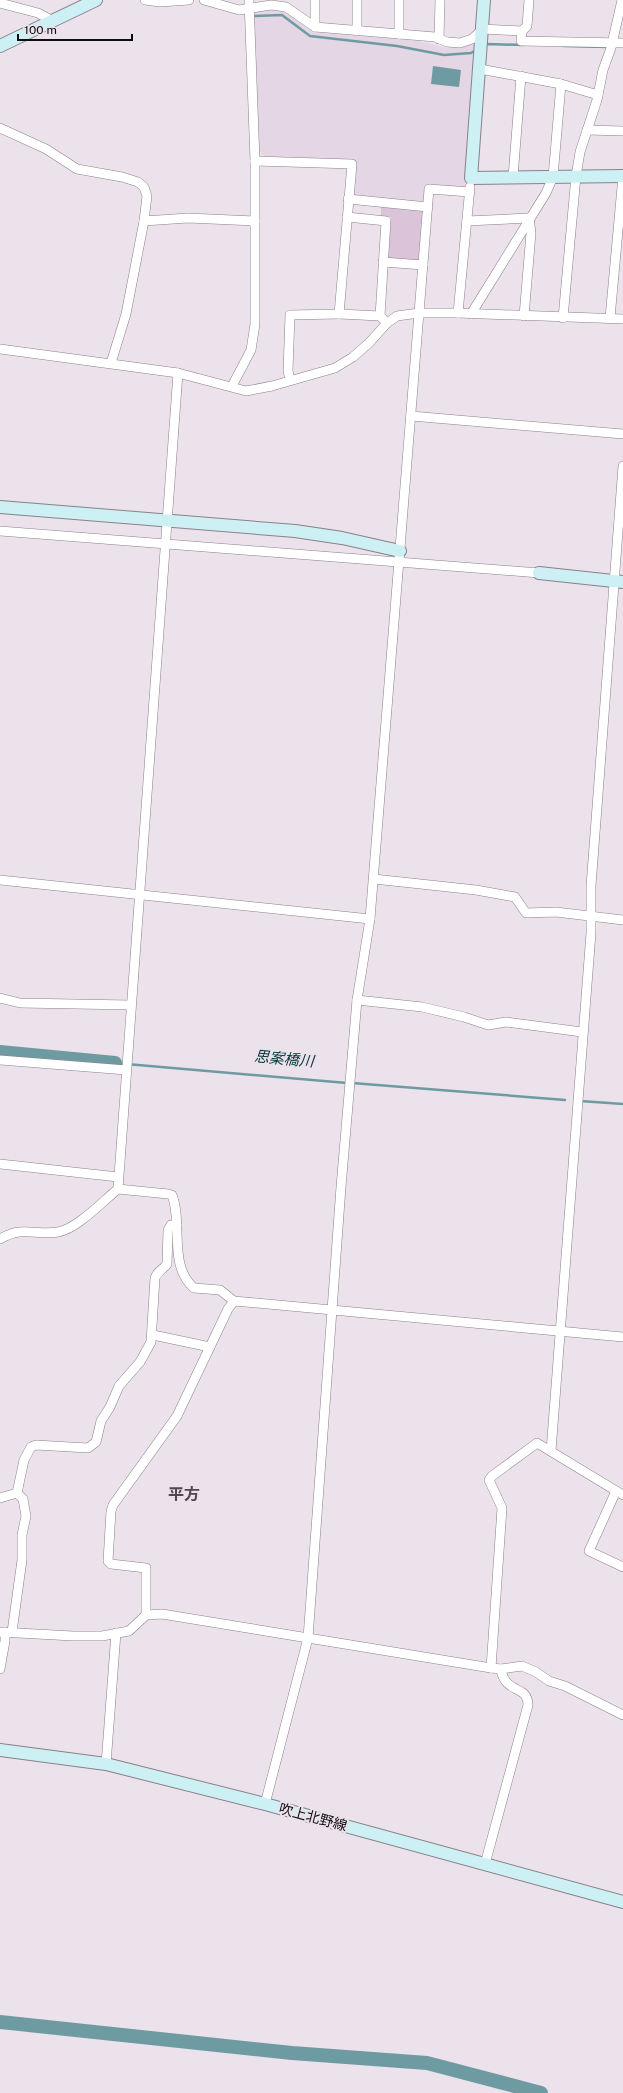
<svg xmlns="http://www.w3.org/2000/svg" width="623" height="2093" font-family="'Public Sans','Noto Sans JP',sans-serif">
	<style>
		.built { fill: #e5d6e5 }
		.green { fill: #dbc4da }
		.water { fill: #6e9ba2 }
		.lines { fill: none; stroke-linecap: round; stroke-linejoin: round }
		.stream { stroke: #6e9ba2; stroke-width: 2.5 }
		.river { stroke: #6e9ba2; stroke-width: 14 }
		.street-casing { stroke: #8a8189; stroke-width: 10 }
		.secondary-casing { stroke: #8a8189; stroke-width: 14 }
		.street { stroke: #fff; stroke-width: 9 }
		.secondary { stroke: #ccf0f4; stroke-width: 12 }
		.labels { text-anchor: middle; stroke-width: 4; stroke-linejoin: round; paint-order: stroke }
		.street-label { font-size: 14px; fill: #0f0c0f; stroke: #ece2eb }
		.water-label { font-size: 15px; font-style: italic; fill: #053439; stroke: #ece2eb }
		.quarter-label { font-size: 16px; font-weight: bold; fill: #504850; stroke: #ece2eb }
	</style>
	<rect width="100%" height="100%" fill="#ece2eb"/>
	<!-- built -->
	<polygon class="built" points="273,9 287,12 312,32 419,41 446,48 475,43 466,188 425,186 423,204 376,199 376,197 353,195 355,162 319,162 265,157 257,148 252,12"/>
	<!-- green -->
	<polygon class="green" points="381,205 425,208 421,259 417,262 388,258 391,217 381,216"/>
	<!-- water -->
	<polygon class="water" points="433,66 461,70 459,87 431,84"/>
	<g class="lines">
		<!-- stream -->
		<g class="stream">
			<polyline points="255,16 282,15 310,36 397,46 444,55 471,53 476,50"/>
			<polyline points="484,46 487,44 523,45"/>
			<polyline points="564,46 609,47"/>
			<polyline points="115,1063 347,1083"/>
			<polyline points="352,1083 565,1100"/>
			<polyline points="580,1101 623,1104"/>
		</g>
		<!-- river -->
		<g class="river">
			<polyline points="0,1052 115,1063"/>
			<polyline points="0,2022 292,2053 427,2063 541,2093"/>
		</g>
		<defs>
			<g id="street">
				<polyline points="145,0 160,2 189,0"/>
				<polyline points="204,0 239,10 271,5 286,7 315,27 435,37 447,42 460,43 472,39 483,29 522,31 521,41 623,43"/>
				<polyline points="0,3 38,13 51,20"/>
				<polyline points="315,27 315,0"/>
				<polyline points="357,31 357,0"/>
				<polyline points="522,31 527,26 529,0"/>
				<polyline points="399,34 399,0"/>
				<polyline points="439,39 440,0"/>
				<polyline points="480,69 561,84"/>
				<polyline points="0,128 46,149 77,169 122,177 138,182 144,187 147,196 144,221 126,314 111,363"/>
				<polyline points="587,130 623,131"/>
				<polyline points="255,161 352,164 339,314 380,316 387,323"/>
				<polyline points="513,177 521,76"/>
				<polyline points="348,199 428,207"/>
				<polyline points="347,217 386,221 380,316"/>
				<polyline points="144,221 188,218 255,221"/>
				<polyline points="467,221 529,218 531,233 524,316"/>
				<polyline points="383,262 423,265"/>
				<polyline points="458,313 470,187"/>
				<polyline points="471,314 546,193 553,177 561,84 598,95"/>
				<polyline points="563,318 576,176 580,152 597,100 603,70 611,48 622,0"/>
				<polyline points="610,318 623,176"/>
				<polyline points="0,349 178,373 246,391 272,386 335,368 353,357 369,343 387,323 397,316 419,313 458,313 623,319"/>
				<polyline points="290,380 288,371 290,315 339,314"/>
				<polyline points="232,386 251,350 255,324 255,161 249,0"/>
				<polyline points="411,416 623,434"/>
				<polyline points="0,531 539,573"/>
				<polyline points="374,879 476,890 515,897 526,913 556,912 623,920"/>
				<polyline points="0,880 370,919"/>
				<polyline points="0,998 20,1003 130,1005"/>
				<polyline points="357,1000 422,1007 464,1017 488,1025 506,1022 582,1032"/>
				<polyline points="0,1060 126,1070"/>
				<polyline points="0,1164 118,1177"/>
				<polyline points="118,1189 178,373"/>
				<path d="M 0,1239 C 23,1225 36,1236 58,1232 C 77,1229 103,1201 118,1189 L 168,1194 L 172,1195 C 183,1223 168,1266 194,1288 L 220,1290 L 234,1301 L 623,1337"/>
				<polyline points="153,1335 210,1347"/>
				<polyline points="551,1451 591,933 591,886 623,466"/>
				<polyline points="616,1491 589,1551 623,1567"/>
				<path d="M 17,1493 L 24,1460 L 31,1447 L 36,1445 L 88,1448 L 96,1442 L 101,1421 L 110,1407 L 119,1386 L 140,1362 L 151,1342 L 155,1278 C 157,1271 163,1270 167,1264 L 168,1230 L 171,1225 L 177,1225"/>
				<polyline points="0,1498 17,1493"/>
				<polyline points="146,1615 146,1568 111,1564 108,1561 111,1511 113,1505 177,1416 228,1309 234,1301"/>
				<polyline points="0,1632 73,1636 102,1636 129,1631 146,1615 162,1614 491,1668 501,1669 522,1666 536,1672 549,1681 565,1686 623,1715"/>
				<polyline points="12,1632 22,1560 22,1535 26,1516 23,1499 17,1493"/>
				<polyline points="491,1668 502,1508 489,1480 492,1476 537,1443 623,1495"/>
				<polyline points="0,1669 5,1641 5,1632"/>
				<polyline points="106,1764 116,1633"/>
				<polyline points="265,1804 308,1638 341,1187 357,1000 370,919 429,189 470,192"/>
				<path d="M 485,1864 L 528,1705 C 528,1684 505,1695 501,1669"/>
			</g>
			<g id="secondary">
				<polyline points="484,0 471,178 623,176"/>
				<polyline points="0,46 96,0"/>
				<polyline points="0,507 295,531 342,538 400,551"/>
				<polyline points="539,573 623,582"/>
				<polyline points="0,1750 106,1764 265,1804 623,1902"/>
			</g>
		</defs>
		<!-- street casing -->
		<use href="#street" class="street-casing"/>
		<!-- secondary casing -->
		<use href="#secondary" class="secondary-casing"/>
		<!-- street -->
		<use href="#street" class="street"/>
		<!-- secondary -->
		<use href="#secondary" class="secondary"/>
	</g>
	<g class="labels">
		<!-- street labels -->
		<g class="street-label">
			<text transform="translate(313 1817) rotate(15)" y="5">吹上北野線</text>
		</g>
		<!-- water labels -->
		<g class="water-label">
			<text transform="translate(284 1059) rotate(5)" y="5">思案橋川</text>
		</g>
		<!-- quarter labels -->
		<g class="quarter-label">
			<text x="184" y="1500">平方</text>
		</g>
	</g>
	<!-- scale -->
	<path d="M18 34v6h114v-6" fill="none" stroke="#0f0c0f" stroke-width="2"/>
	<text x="24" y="34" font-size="12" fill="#0f0c0f" stroke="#ece2eb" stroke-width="3" paint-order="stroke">100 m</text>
</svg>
